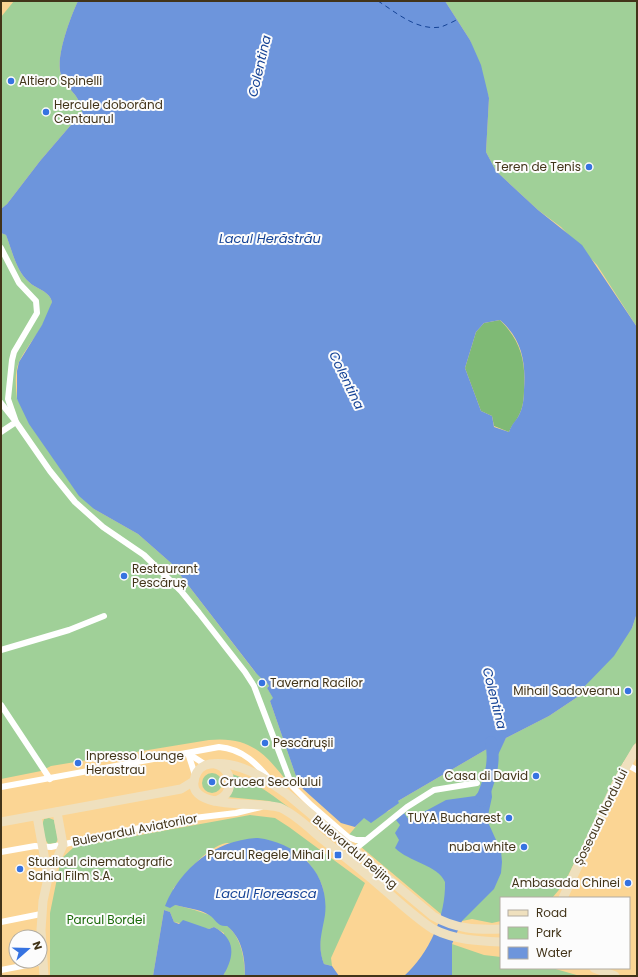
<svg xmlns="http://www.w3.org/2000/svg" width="638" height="977" font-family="Poppins,sans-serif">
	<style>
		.green { fill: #a0d098 }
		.forest { fill: #7fba75 }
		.water { fill: #6d95dc; fill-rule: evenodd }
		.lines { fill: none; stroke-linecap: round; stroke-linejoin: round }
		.river { stroke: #6d95dc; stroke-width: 12 }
		.ferry { stroke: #154396; stroke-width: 1; stroke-dasharray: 5 4; stroke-linecap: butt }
		.street { stroke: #fff; stroke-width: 6 }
		.secondary { stroke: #efe0be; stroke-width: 9 }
		.poi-dot { fill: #3673e1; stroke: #fcfcfc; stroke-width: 1.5 }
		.labels { text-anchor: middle; stroke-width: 4; stroke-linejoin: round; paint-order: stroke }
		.poi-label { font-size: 12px; fill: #423419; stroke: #fcfcfc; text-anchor: start }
		.street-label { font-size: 12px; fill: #423419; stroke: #fcfcfc }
		.park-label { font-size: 12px; fill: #1a6a09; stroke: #fcfcfc }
		.water-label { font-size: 13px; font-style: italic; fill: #154396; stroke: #fcfcfc }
	</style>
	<rect width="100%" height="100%" fill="#fbd594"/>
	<!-- green -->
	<g class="green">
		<path d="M 14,1 L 78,1 C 70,18 55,58 61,75 C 67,90 80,94 82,112 L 40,161 L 7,204 L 1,209 L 1,17 Z"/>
		<polygon points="445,1 637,1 637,327 597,265 561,227 538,210 496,171 486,152 489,98 470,40"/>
		<path d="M 1,233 L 6,235 C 12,250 16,271 29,282 C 36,289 50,291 52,302 C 47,325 29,342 19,362 C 14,373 16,388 17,399 L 94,509 L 138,534 L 171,563 L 255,672 L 264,678 L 269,686 L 267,688 L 274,699 L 270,701 L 298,782 L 290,785 C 266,755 252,736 209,740 L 51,766 L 41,771 L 1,779 Z"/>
		<polygon points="637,613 637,741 621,766 564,884 552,898 501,898 501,921 492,923 472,919 462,921 441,914 348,836 364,817 389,811 398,801 487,749 491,750 496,757 506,738 549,716 582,694 585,686 632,628"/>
		<circle cx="212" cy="783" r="10"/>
		<path d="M 232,774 C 255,781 272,795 291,809 L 269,801 L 228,797 L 234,786 Z"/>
		<path d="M 250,815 L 275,818 L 289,827 L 365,883 L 331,958 L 332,966 L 324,964 C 313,938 330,912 322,885 C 319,877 307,858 299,853 C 296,851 231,843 226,843 C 207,847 185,874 173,889 L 175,905 C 220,916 244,924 245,976 L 223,976 L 225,972 L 224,933 L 214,927 L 209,929 L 174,922 L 170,912 L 164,910 L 153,976 L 50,976 L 50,913 L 61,859 L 74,847 Z"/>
		<path d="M 49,818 L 54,820 L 58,839 L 56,843 L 48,844 C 44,838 41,825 44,819 Z"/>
		<polygon points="452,944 484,955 501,957 501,968 552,968 580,976 452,976"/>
	</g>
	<!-- forest -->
	<path class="forest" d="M 500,320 C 521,341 526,361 524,390 C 524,398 523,409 518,417 C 515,423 512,424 509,432 L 494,426 L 492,416 L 481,411 L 465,368 L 476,332 L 484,323 Z"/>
	<!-- water -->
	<g class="water">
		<path d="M 78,1 L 445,1 L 470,40 L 481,65 L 489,98 L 486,152 L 496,171 L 538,210 L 582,245 L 637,327 L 637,613 L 632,628 L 614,656 L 585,686 L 582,694 L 549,716 L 506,738 L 497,757 L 492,757 L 491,750 L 487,749 L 398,801 L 399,803 L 371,823 L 364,818 L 355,827 L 341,823 L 303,789 L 298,782 L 270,701 L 273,698 L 267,688 L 269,686 L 264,678 L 262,679 L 256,673 L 171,563 L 138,534 L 94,509 L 79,496 L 29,424 L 17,399 L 17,371 L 19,362 L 42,325 L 52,302 C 50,291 36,289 29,282 C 16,271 12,250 6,235 L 1,233 L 1,209 L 7,204 L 40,161 L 82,112 C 80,94 67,90 61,75 C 55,58 70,18 78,1 ZM 500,320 C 522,339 526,362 524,390 C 524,398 523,409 518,417 C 514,423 512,424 509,432 L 494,427 L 492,416 L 481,411 L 465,368 L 476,332 L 484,323 Z"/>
		<path d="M 484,786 L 491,788 L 492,797 L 487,820 L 501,851 L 502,862 L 501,873 L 494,889 L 462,921 L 452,944 L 452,976 L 404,976 C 429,954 446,916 445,882 C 438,865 409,862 395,848 L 399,840 L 395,833 L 400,825 L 396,820 L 404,813 L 409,820 L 446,800 L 475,796 Z"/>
		<path d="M 258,838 C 297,843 330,872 325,915 C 322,933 317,946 324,964 L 332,966 L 339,976 L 245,976 C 245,957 242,938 227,926 C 217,927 216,919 209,915 C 200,909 186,908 175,905 L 170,908 L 165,906 C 181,867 216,840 258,838 Z"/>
		<path d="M 164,910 L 170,912 L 174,922 L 179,924 L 183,920 L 209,929 L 214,927 C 236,939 235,956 223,976 L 153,976 Z"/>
	</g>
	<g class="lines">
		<!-- river -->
		<path class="river" d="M 481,801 C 489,782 496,763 491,742"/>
		<!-- ferry -->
		<path class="ferry" d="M 378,1 C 397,13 417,31 441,27 C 446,25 453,22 458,19"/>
		<!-- street -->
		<g class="street">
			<polyline points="1,248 19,283 36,301 37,313 14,352 12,360 8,399 16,422 50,471 75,502 103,527 144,555 181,591 199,613 245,672 254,686 292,786 311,805 348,837 356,840 364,840"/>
			<polyline points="1,403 16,422 1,432"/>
			<polyline points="1,650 69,630 104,616"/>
			<polyline points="1,705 50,779"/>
			<polyline points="188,753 195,775"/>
			<polyline points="189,754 206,765"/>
			<polyline points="626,764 637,770"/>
			<path d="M 1,787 L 219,747 C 243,749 257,764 271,781"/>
			<polyline points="354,850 407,807 434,790 477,783"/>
			<polyline points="1,852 35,846 51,847 177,820 236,813 261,807"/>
			<polyline points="1,922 41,914"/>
			<polyline points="1,970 43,962"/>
		</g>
		<!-- secondary -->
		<g class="secondary">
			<path d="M 214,801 C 235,797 235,769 215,764"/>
			<polyline points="37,816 48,877"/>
			<polyline points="1,822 181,789 194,781"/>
			<polyline points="563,898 617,782 637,748"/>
			<path d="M 501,929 C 477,930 455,929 433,916 L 287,794 C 265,778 238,760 210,764 C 203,765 197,770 195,777 C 183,813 263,800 281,808 C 296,815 309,828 322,839 C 344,856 365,873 386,891 C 401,904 416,918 433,929 C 455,940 477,941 501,942"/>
			<polyline points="594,968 615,976"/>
			<polyline points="44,976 41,930 43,901 48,878 63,845 57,812"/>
		</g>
	</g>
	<!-- markers -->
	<g class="poi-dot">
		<circle cx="11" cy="81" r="4"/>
		<circle cx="46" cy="112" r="4"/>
		<circle cx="589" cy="167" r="4"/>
		<circle cx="124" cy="576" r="4"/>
		<circle cx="262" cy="683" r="4"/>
		<circle cx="628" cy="691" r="4"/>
		<circle cx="265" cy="743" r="4"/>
		<circle cx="78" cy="763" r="4"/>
		<circle cx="536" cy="776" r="4"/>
		<circle cx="212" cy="782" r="4"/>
		<circle cx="509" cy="818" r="4"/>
		<circle cx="524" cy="847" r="4"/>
		<rect x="334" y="851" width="8" height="8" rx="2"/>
		<circle cx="20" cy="869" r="4"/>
		<circle cx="628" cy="883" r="4"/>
	</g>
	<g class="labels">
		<!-- poi labels -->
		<g class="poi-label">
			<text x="19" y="85">Altiero Spinelli</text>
			<text x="54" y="109">Hercule doborând<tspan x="54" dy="14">Centaurul</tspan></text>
			<text x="581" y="171" text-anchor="end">Teren de Tenis</text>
			<text x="132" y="573">Restaurant<tspan x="132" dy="14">Pescăruș</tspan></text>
			<text x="270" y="687">Taverna Racilor</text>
			<text x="620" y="695" text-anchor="end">Mihail Sadoveanu</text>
			<text x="273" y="747">Pescărușii</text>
			<text x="86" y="760">Inpresso Lounge<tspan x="86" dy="14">Herastrau</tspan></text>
			<text x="528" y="780" text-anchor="end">Casa di David</text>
			<text x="220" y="786">Crucea Secolului</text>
			<text x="501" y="822" text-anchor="end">TUYA Bucharest</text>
			<text x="516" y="851" text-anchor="end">nuba white</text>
			<text x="330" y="859" text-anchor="end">Parcul Regele Mihai I</text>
			<text x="28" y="866">Studioul cinematografic<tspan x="28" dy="14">Sahia Film S.A.</tspan></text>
			<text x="620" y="887" text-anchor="end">Ambasada Chinei</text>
		</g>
		<!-- street labels -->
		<g class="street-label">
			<text transform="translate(601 817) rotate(-64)" y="4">Șoseaua Nordului</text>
			<text transform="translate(135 830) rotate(-11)" y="4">Bulevardul Aviatorilor</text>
			<text transform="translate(355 852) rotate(40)" y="4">Bulevardul Beijing</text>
		</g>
		<!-- park labels -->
		<g class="park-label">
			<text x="106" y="924">Parcul Bordei</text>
		</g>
		<!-- water labels -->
		<g class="water-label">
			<text transform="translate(259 66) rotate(-77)" y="5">Colentina</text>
			<text x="270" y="243">Lacul Herăstrău</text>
			<text transform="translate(347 380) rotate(64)" y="5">Colentina</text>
			<text transform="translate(495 698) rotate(76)" y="5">Colentina</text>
			<text x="266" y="898">Lacul Floreasca</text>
		</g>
	</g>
	<!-- border -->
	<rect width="638" height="977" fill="none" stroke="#423419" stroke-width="4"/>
	<!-- legend -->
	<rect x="500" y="897" width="130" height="72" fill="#fcfcfc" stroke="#b2aca1"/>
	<rect x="508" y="910" width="20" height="6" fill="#efe0be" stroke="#b2aca1"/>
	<text x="536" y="917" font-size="12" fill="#423419">Road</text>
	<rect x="508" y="927" width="20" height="12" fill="#a0d098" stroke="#b2aca1"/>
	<text x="536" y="937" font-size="12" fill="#423419">Park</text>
	<rect x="508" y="947" width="20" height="12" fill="#6d95dc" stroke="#b2aca1"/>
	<text x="536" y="957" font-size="12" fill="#423419">Water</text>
	<!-- north arrow -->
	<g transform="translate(28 949) rotate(70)"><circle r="19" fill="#fcfcfc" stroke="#b2aca1"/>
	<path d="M0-3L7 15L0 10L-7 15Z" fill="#3673e1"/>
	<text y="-6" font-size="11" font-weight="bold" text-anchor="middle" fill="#423419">N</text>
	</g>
</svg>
